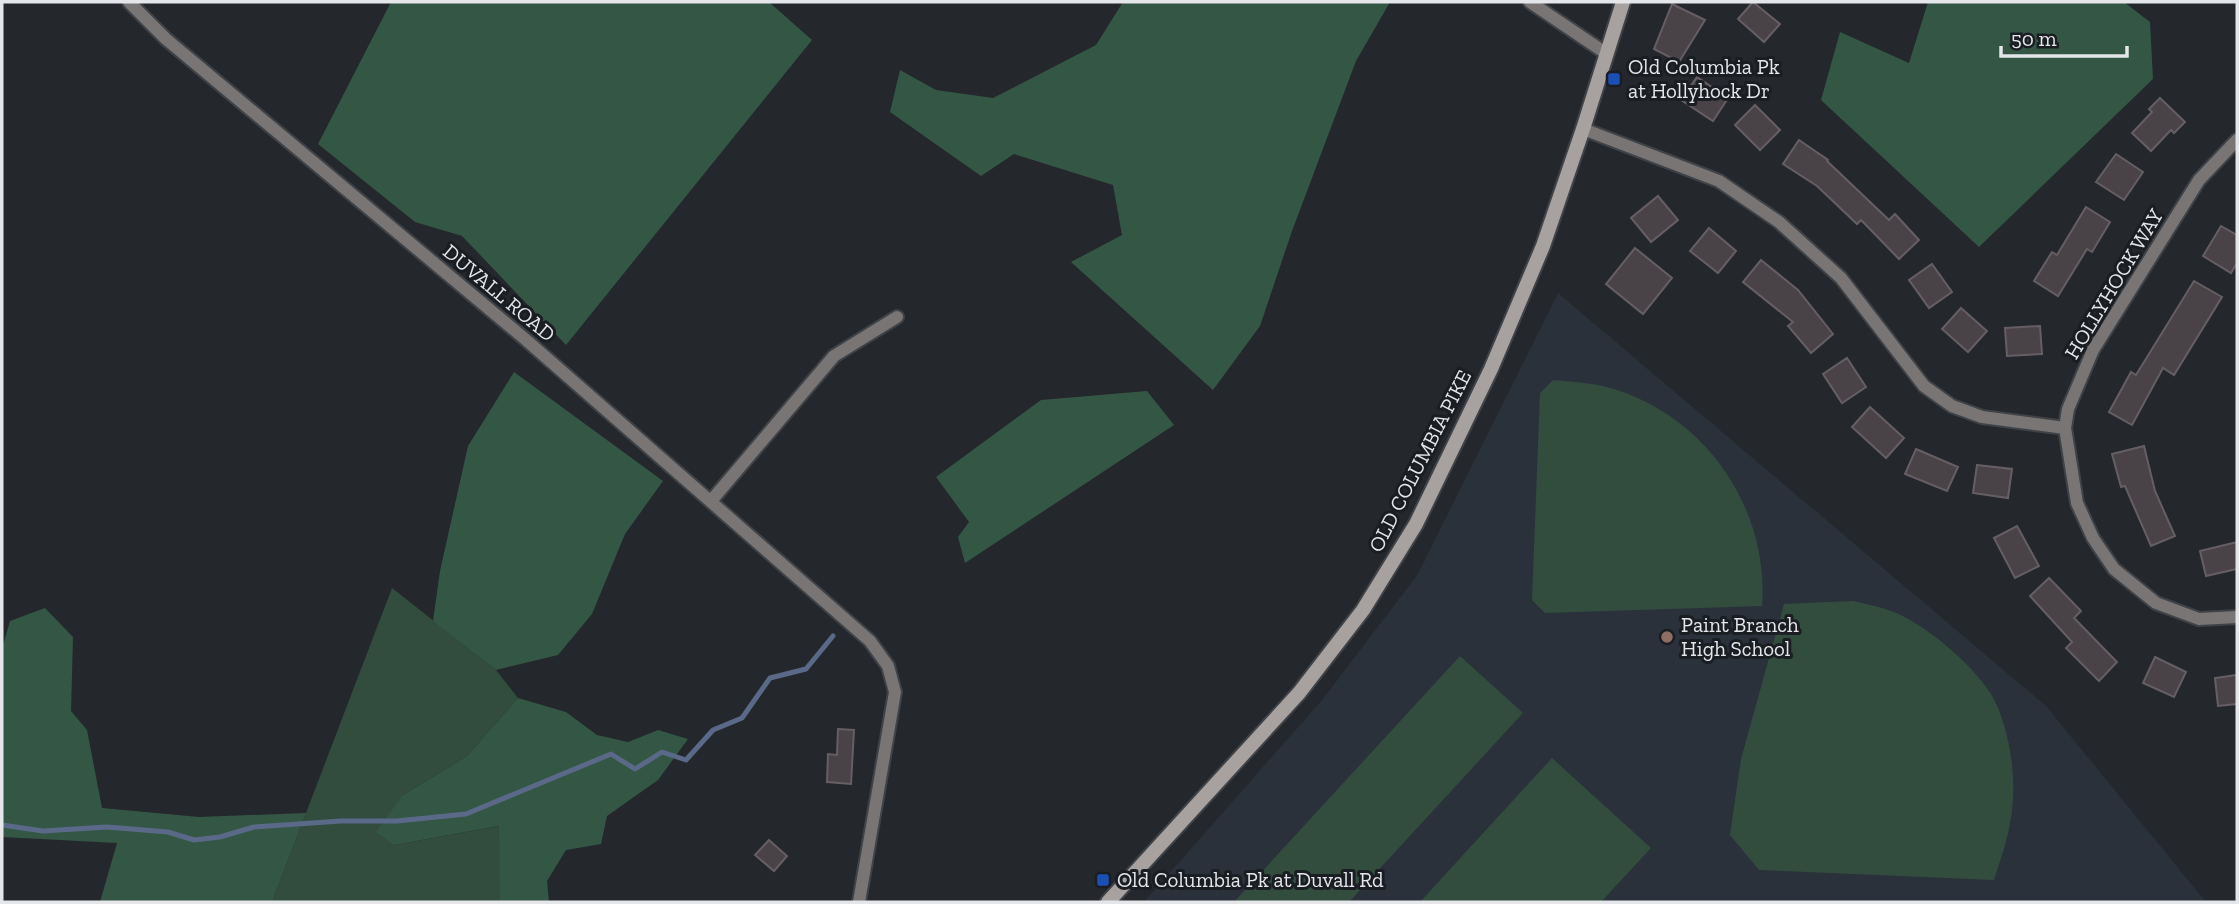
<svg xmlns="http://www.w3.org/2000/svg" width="2239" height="904" font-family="'Zilla Slab',serif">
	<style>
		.built { fill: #2a313b }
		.green { fill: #324d3e }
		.forest { fill: #345745 }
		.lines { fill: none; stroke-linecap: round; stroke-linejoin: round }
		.stream { stroke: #5a6987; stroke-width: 5 }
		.building { fill: #494347; stroke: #655f64; stroke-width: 2 }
		.minor-casing { stroke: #3f4246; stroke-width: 16 }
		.secondary-casing { stroke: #3f4246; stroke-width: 18 }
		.minor { stroke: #787574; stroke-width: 12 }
		.secondary { stroke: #a7a1a0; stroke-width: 14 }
		.transit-dot { fill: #1a4fb4; stroke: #1a1e23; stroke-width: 2.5 }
		.education-dot { fill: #8d6e63; stroke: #1a1e23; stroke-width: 2.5 }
		.labels { text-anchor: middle; stroke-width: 6; stroke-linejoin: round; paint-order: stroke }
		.poi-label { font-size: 21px; fill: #e4e6e9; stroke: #1a1e23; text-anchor: start }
		.street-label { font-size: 21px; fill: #e4e6e9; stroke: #1a1e23 }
	</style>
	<rect width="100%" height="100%" fill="#24272c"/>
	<!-- built -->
	<polygon class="built" points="1558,293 2046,706 2206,902 1144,902 1322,700 1418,574"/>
	<!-- green -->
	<g class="green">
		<path d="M 1553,380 C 1575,382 1596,383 1617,390 C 1709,420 1769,511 1762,606 L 1545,613 L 1532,600 L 1540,393 Z"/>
		<polygon points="392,588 496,670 518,698 467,756 403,795 394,845 500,826 500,902 272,902"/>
		<path d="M 1853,601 C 1866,604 1881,607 1894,612 C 1926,625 1972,664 1991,694 C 2011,728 2018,785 2010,823 C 2007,842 2000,861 1994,880 L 1759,870 L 1730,835 L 1741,759 L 1784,604 Z"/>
		<polygon points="1460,656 1523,713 1349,902 1234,902"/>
		<polygon points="1552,758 1651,848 1601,902 1420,902"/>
	</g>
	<!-- forest -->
	<g class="forest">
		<polygon points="391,2 769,2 812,40 566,345 462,236 415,222 318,144"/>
		<polygon points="1123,2 1390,2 1356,61 1292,231 1260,326 1213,390 1071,262 1122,235 1113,185 1014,154 981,176 890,112 900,70 936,90 993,98 1096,45"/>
		<polygon points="1928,2 2124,2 2150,22 2153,79 1979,247 1821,100 1840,32 1909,63"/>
		<polygon points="514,372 663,481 625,534 592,614 558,655 496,670 433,621 440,571 468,446"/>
		<polygon points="1147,391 1174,425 965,563 958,537 969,522 936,477 1041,400"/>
		<polygon points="45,608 73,637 71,711 87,730 102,808 199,817 306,813 272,902 100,902 117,843 2,837 2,649 10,621"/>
		<polygon points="518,698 566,712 597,735 628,742 658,730 688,739 658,780 607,816 601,844 566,850 547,881 549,902 500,902 499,826 394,845 376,832 403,795 467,756"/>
	</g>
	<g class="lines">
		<!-- stream -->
		<polyline class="stream" points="2,825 43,831 107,827 168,832 194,840 220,837 254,827 341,821 397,821 466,814 611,754 635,769 662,752 686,760 713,730 742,718 770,678 806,669 833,636"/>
	</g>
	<!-- building -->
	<g class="building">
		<polygon points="1753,2 1780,24 1764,42 1738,19"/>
		<polygon points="1672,4 1705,20 1679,62 1654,49"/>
		<polygon points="1697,77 1728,98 1713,121 1681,100"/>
		<polygon points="2160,98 2185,122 2174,133 2171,130 2151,151 2132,133 2152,112 2149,109"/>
		<polygon points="1755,105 1780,130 1760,150 1735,125"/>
		<polygon points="1799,140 1828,160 1827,161 1889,220 1895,214 1919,240 1899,259 1861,220 1857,224 1817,186 1783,164"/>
		<polygon points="2116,154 2143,172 2124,200 2096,182"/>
		<polygon points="1658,196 1678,220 1651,242 1631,218"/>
		<polygon points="2086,207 2110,222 2092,252 2087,249 2058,296 2034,281 2052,252 2057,255"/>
		<polygon points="2221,226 2237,235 2237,263 2231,273 2203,256"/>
		<polygon points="1709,228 1736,251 1718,273 1690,251"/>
		<polygon points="1635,248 1672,278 1643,314 1606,284"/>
		<polygon points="1761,260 1798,290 1833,334 1811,353 1788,326 1793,322 1743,282"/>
		<polygon points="1932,264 1952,292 1929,308 1909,280"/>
		<polygon points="2194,281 2222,297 2174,375 2163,368 2132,425 2109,412 2131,372 2136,375"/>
		<polygon points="1961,308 1987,331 1968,352 1942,329"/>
		<polygon points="2040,326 2042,354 2007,356 2005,328"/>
		<polygon points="1847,358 1866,387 1842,403 1823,374"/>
		<polygon points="1870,407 1904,438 1886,458 1852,427"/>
		<polygon points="2144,446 2155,491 2175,536 2151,546 2125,486 2121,487 2112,454"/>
		<polygon points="1916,449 1958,467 1947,491 1905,474"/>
		<polygon points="1977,465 2012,469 2008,498 1973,493"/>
		<polygon points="2017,526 2039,566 2015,578 1994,538"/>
		<polygon points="2237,542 2237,569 2206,576 2200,551"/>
		<polygon points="2049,578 2081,611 2074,618 2117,662 2099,681 2066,648 2072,642 2030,596"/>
		<polygon points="2155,657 2186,672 2174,697 2143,683"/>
		<polygon points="2237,675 2237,704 2218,706 2215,678"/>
		<polygon points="838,729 854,730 851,784 827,782 828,754 837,755"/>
		<polygon points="769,840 787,856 774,871 755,855"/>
	</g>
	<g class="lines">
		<defs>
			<g id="minor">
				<polyline points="129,2 166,39 525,339 870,641 888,666 895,692 859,902"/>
				<polyline points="1530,2 1607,54"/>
				<polyline points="1583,129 1719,181 1779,222 1841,278 1924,386 1952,406 1982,417 2065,428"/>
				<polyline points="2237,140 2199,180 2093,350 2068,409 2065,428 2077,503 2093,538 2114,569 2156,603 2199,619 2237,617"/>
				<polyline points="711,501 834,356 897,317"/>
			</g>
			<polyline id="secondary" points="1108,902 1299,693 1363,610 1416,524 1491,369 1543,246 1583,129 1623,2"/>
		</defs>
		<!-- minor casing -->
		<use href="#minor" class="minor-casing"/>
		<!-- secondary casing -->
		<use href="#secondary" class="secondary-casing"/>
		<!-- minor -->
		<use href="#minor" class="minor"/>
		<!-- secondary -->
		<use href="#secondary" class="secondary"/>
	</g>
	<!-- markers -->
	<g class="transit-dot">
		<rect x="1607" y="72" width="14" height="14" rx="3.5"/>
		<rect x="1096" y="873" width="14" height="14" rx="3.5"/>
	</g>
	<circle class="education-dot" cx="1667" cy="637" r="7"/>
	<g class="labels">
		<!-- poi labels -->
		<g class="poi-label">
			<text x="1628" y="74">Old Columbia Pk<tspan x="1628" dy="24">at Hollyhock Dr</tspan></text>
			<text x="1681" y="632">Paint Branch<tspan x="1681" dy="24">High School</tspan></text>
			<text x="1117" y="887">Old Columbia Pk at Duvall Rd</text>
		</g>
		<!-- street labels -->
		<g class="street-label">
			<text transform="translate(2114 284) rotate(-59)" y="7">HOLLYHOCK WAY</text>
			<text transform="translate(499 293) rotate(40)" y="7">DUVALL ROAD</text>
			<text transform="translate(1420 461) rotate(-63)" y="7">OLD COLUMBIA PIKE</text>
		</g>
	</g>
	<!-- border -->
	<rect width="2239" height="904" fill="none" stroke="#e4e6e9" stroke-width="7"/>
	<!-- scale -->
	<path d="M2001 46v10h126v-10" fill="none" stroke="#e4e6e9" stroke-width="3.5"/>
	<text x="2011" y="46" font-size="21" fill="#e4e6e9" stroke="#1a1e23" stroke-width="5" paint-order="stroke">50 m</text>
</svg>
